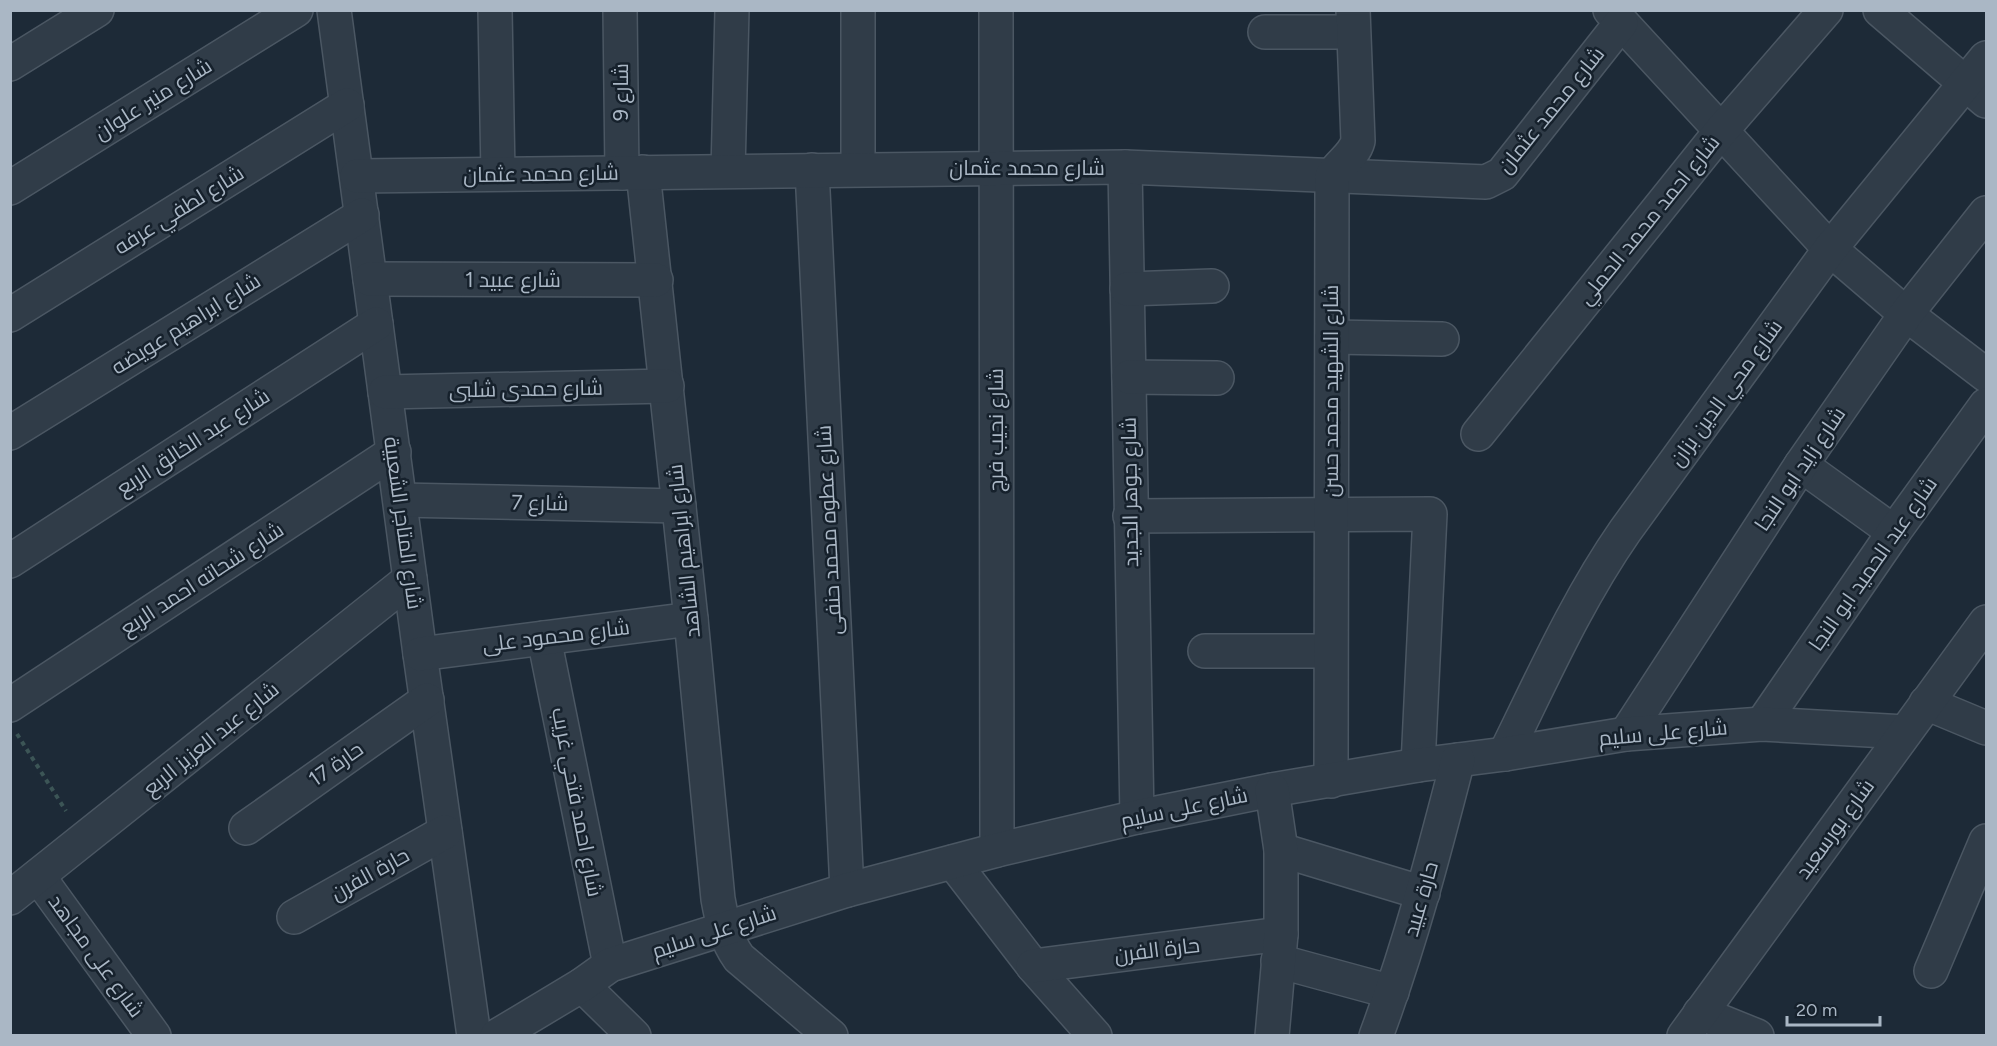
<svg xmlns="http://www.w3.org/2000/svg" width="1997" height="1046" font-family="Figtree,Cairo,sans-serif">
	<style>
		.lines { fill: none; stroke-linecap: round; stroke-linejoin: round }
		.minor-casing { stroke: #4b5763; stroke-width: 36 }
		.tertiary-casing { stroke: #4b5763; stroke-width: 36 }
		.path { stroke: #3c5556; stroke-width: 4; stroke-dasharray: 4.5 4.5; stroke-linecap: butt }
		.minor { stroke: #303c48; stroke-width: 33 }
		.tertiary { stroke: #303c48; stroke-width: 33 }
		.labels { text-anchor: middle; stroke-width: 5; stroke-linejoin: round; paint-order: stroke }
		.street-label { font-size: 21px; fill: #aab7c5; stroke: #16212c }
	</style>
	<rect width="100%" height="100%" fill="#1d2a37"/>
	<g class="lines">
		<defs>
			<g id="minor">
				<polyline points="334,10 420,654 474,1036"/>
				<polyline points="495,10 498,174"/>
				<polyline points="620,10 622,173"/>
				<polyline points="858,10 858,169"/>
				<polyline points="996,10 997,850"/>
				<polyline points="1610,10 1830,249 1906,314 1986,375"/>
				<polyline points="1880,10 1986,101"/>
				<polyline points="1265,32 1353,32"/>
				<polyline points="10,64 97,10"/>
				<polyline points="1125,167 1137,817"/>
				<polyline points="812,170 847,890"/>
				<polyline points="728,171 732,10"/>
				<path d="M 643,172 L 691,619 L 718,899 C 722,921 726,940 739,958 L 831,1036"/>
				<polyline points="357,176 1125,167 1486,182 1502,174 1621,23"/>
				<polyline points="10,188 296,10"/>
				<polyline points="370,279 656,280"/>
				<polyline points="1127,289 1212,286"/>
				<polyline points="10,315 347,105"/>
				<polyline points="1332,337 1442,339"/>
				<polyline points="1129,377 1217,378"/>
				<polyline points="385,392 667,386"/>
				<polyline points="10,433 362,215"/>
				<polyline points="1478,434 1721,131 1826,10"/>
				<polyline points="1801,465 1894,532"/>
				<polyline points="400,500 679,506"/>
				<polyline points="1130,516 1430,514 1418,765"/>
				<polyline points="10,561 376,324"/>
				<polyline points="544,638 610,965"/>
				<polyline points="1205,651 1330,651"/>
				<polyline points="420,654 691,619"/>
				<polyline points="1926,703 1986,728"/>
				<polyline points="10,705 394,452"/>
				<polyline points="1762,724 1894,532 1986,405"/>
				<polyline points="1626,734 1801,465 1906,314 1986,213"/>
				<path d="M 1505,754 C 1542,679 1577,600 1625,531 L 1830,249 L 1986,58"/>
				<path d="M 1331,781 L 1332,176 C 1340,163 1354,156 1358,141 L 1353,10"/>
				<polyline points="246,828 427,700"/>
				<polyline points="1281,850 1423,893"/>
				<polyline points="953,862 1033,966 1095,1036"/>
				<polyline points="38,876 154,1036"/>
				<polyline points="10,898 410,579"/>
				<polyline points="294,917 445,832"/>
				<polyline points="1278,961 1392,992"/>
				<polyline points="1033,966 1281,934"/>
				<polyline points="1931,971 1986,841"/>
				<polyline points="582,985 634,1036"/>
				<polyline points="1700,1013 1757,1036"/>
				<polyline points="497,1036 582,985 610,965 847,890 997,850 1137,817 1272,790 1418,765 1505,754 1626,734 1762,724 1905,732"/>
				<polyline points="1272,1036 1281,934 1281,850 1272,790"/>
				<path d="M 1376,1036 C 1410,945 1434,853 1458,760"/>
			</g>
			<polyline id="tertiary" points="1684,1036 1986,622"/>
		</defs>
		<!-- minor casing -->
		<use href="#minor" class="minor-casing"/>
		<!-- tertiary casing -->
		<use href="#tertiary" class="tertiary-casing"/>
		<!-- path -->
		<polyline class="path" points="17,734 66,811"/>
		<!-- minor -->
		<use href="#minor" class="minor"/>
		<!-- tertiary -->
		<use href="#tertiary" class="tertiary"/>
	</g>
	<g class="labels">
		<!-- street labels -->
		<g class="street-label">
			<text transform="translate(621 92) rotate(-90)" y="7">شارع 9</text>
			<text transform="translate(153 99) rotate(-32)" y="7">شارع منير علوان</text>
			<text transform="translate(1551 110) rotate(-51)" y="7">شارع محمد عثمان</text>
			<text x="1027" y="175">شارع محمد عثمان</text>
			<text transform="translate(541 174) rotate(-1)" y="7">شارع محمد عثمان</text>
			<text transform="translate(179 210) rotate(-32)" y="7">شارع لطفي عرفه</text>
			<text transform="translate(1649 220) rotate(-51)" y="7">شارع احمد محمد الحملي</text>
			<text x="513" y="287">شارع عبيد 1</text>
			<text transform="translate(186 324) rotate(-32)" y="7">شارع ابراهيم عويضه</text>
			<text transform="translate(526 389) rotate(-1)" y="7">شارع حمدى شلبى</text>
			<text transform="translate(1331 391) rotate(-90)" y="7">شارع الشهيد محمد حسن</text>
			<text transform="translate(1726 393) rotate(-54)" y="7">شارع محي الدين بزان</text>
			<text transform="translate(996 430) rotate(-90)" y="7">شارع نجيب فرج</text>
			<text transform="translate(193 442) rotate(-33)" y="7">شارع عبد الخالق الربع</text>
			<text transform="translate(1800 469) rotate(-56)" y="7">شارع زايد ابو النجا</text>
			<text transform="translate(1130 492) rotate(-91)" y="7">شارع جوهر الجديد</text>
			<text transform="translate(540 503) rotate(1)" y="7">شارع 7</text>
			<text transform="translate(403 523) rotate(82)" y="7">شارع المتاجر الشعبية</text>
			<text transform="translate(829 530) rotate(-93)" y="7">شارع عطوه محمد حنفى</text>
			<text transform="translate(684 551) rotate(-96)" y="7">شارع ابراهيم الشاهد</text>
			<text transform="translate(1873 564) rotate(-55)" y="7">شارع عبد الحميد ابو النجا</text>
			<text transform="translate(202 579) rotate(-33)" y="7">شارع شحاته احمد الربع</text>
			<text transform="translate(556 636) rotate(-7)" y="7">شارع محمود على</text>
			<text transform="translate(1663 733) rotate(-5)" y="7">شارع على سليم</text>
			<text transform="translate(211 739) rotate(-39)" y="7">شارع عبد العزيز الربع</text>
			<text transform="translate(336 764) rotate(-35)" y="7">حارة 17</text>
			<text transform="translate(577 802) rotate(79)" y="7">شارع احمد فتحي غريب</text>
			<text transform="translate(1184 808) rotate(-12)" y="7">شارع على سليم</text>
			<text transform="translate(1835 829) rotate(-54)" y="7">شارع بورسعيد</text>
			<text transform="translate(370 874) rotate(-29)" y="7">حارة الفرن</text>
			<text transform="translate(1421 899) rotate(-74)" y="7">حارة عبيد</text>
			<text transform="translate(714 932) rotate(-18)" y="7">شارع على سليم</text>
			<text transform="translate(1157 950) rotate(-7)" y="7">حارة الفرن</text>
			<text transform="translate(96 956) rotate(54)" y="7">شارع على مجاهد</text>
		</g>
	</g>
	<!-- border -->
	<rect width="1997" height="1046" fill="none" stroke="#aab7c5" stroke-width="24"/>
	<!-- scale -->
	<path d="M1787 1016v9h93v-9" fill="none" stroke="#aab7c5" stroke-width="3"/>
	<text x="1796" y="1016" font-size="18" fill="#aab7c5" stroke="#16212c" stroke-width="4.5" paint-order="stroke">20 m</text>
</svg>
